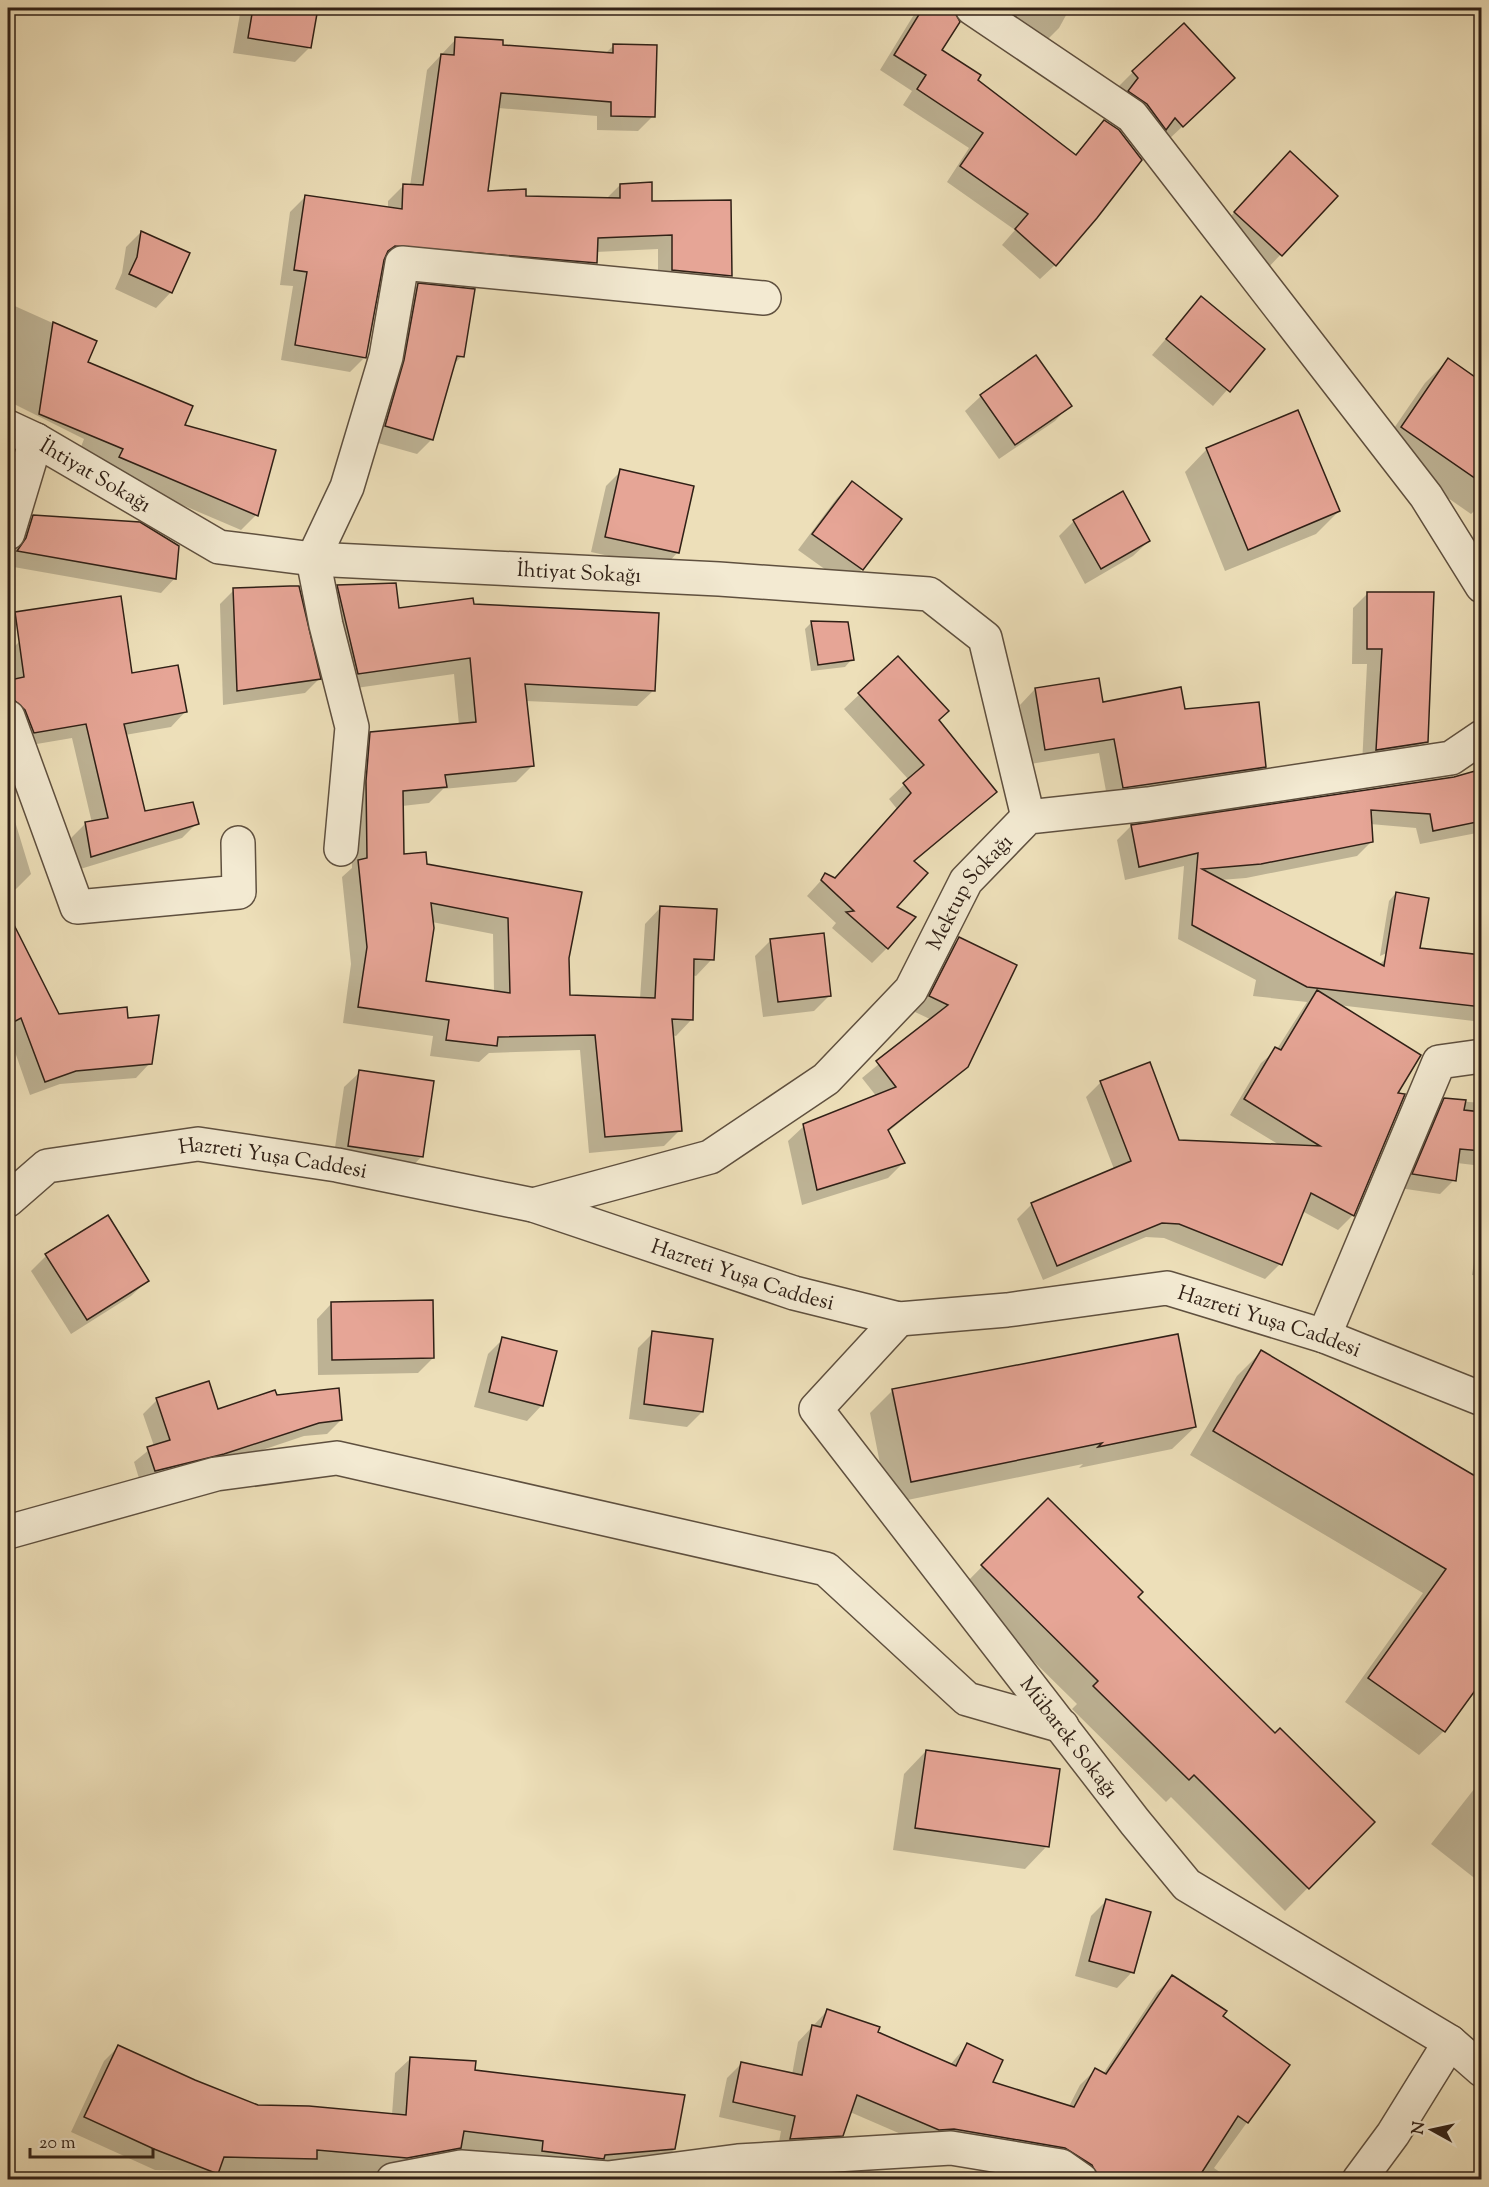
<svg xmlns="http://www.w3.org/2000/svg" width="1489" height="2187" font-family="'Sorts Mill Goudy',serif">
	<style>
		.shadow { fill: #0003; fill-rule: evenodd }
		.building { fill: #e6a596; stroke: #302016; stroke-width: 1.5; fill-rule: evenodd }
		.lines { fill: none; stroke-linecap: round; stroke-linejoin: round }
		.minor-casing { stroke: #5f503f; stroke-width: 36 }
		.minor { stroke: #f3ead2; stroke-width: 33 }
		.labels { text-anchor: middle; stroke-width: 4.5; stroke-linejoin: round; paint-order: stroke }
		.street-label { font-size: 21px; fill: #302016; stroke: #f3ead2 }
	</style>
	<rect width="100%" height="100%" fill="#eddfb9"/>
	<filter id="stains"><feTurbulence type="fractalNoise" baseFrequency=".00333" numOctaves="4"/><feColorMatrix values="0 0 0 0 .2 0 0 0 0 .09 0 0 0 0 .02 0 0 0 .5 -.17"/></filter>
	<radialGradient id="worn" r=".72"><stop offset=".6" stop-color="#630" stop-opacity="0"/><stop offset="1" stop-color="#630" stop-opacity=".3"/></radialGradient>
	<!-- shadow -->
	<g class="shadow">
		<polygon points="241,8 317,8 310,47 295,62 233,53"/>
		<polygon points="918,8 952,8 958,22 940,51 1074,156 1104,122 1055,265 1040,279 1002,245 1015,230 947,182 969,148 903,105 912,91 880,70"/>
		<polygon points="973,8 1070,8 1059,28 1044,43"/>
		<polygon points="456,39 501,46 605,54 613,46 653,116 638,131 597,130 597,116 498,108 486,193 525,198 606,199 620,185 651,202 730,275 715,290 658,285 658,249 596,252 596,262 581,277 382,260 365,357 350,372 281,360 293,286 280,285 290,212 305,197 388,208 388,201 403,186 410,186 427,70"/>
		<polygon points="1133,72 1218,93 1167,141 1118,87"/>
		<polygon points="1275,168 1336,196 1266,270 1220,228"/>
		<polygon points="141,232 171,292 156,308 115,289 122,273 126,247"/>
		<polygon points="418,285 462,356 452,366 432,439 417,454 371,441 403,300"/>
		<polygon points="1201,298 1263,349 1213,406 1152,355"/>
		<polygon points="8,303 95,342 86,363 183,426 256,515 241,530 105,472 79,452 84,439 8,401"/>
		<polygon points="1035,357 1070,405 1055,421 999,459 965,411 981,396"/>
		<polygon points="1448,360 1482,384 1482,504 1471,514 1379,450 1425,383"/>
		<polygon points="1207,449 1339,511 1316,534 1225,571 1185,472"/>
		<polygon points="621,471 678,552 663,568 591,552 606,486"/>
		<polygon points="852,483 900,519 862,569 847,585 798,550 837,498"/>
		<polygon points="34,517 175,578 161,593 8,566 8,559 12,554 19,531"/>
		<polygon points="1074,521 1149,541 1133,556 1085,584 1059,536"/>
		<polygon points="1482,530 1482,557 1468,547"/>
		<path d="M 338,586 L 398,610 L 473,606 L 654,690 L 637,706 L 526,701 L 532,766 L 516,782 L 443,789 L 429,803 L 402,806 L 403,856 L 426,865 L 580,893 L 567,958 L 568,997 L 640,999 L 645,924 L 661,907 L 712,959 L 696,976 L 692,975 L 692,1019 L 676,1036 L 672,1035 L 680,1130 L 664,1146 L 589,1153 L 580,1050 L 489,1053 L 479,1062 L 430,1056 L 433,1036 L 343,1023 L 351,964 L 342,877 L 352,868 L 350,798 L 355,750 L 371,734 L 459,725 L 454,674 L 342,690 L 322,602 ZM 432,922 L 493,934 L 494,992 L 425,982 Z"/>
		<polygon points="234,590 319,679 305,693 223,705 220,604"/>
		<polygon points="1368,593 1427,736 1412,752 1362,765 1367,664 1352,664 1353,608"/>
		<polygon points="812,622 852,659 845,667 811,671 805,629"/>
		<polygon points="20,641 130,675 185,712 171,727 125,735 144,813 197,823 182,838 77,870 71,838 85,824 92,823 72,738 19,747 8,721 8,653"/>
		<polygon points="898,658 937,720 995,792 914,862 894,908 887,948 872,963 832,928 836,923 807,896 826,875 834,879 897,809 889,799 909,780 844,709"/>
		<polygon points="1035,689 1101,704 1184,710 1264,767 1249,782 1108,802 1099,753 1030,764 1020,705"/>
		<polygon points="1454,778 1482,786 1482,832 1420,844 1416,828 1370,824 1371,842 1357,856 1246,878 1220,880 1379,965 1386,958 1482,956 1482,1022 1338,1005 1396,1094 1353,1215 1338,1230 1302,1211 1280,1264 1265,1279 1164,1238 1146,1237 1043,1280 1017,1219 1032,1204 1114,1169 1086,1097 1101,1082 1178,1142 1281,1146 1230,1115 1261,1063 1277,1049 1307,1002 1253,996 1256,980 1178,939 1184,866 1125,880 1117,840 1131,826"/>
		<polygon points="10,805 31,874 16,889 8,892 8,884 15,881 15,878 8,880 8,806"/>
		<polygon points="1396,893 1414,941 1380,956 1389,901"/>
		<polygon points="959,939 967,1066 888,1132 903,1163 888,1178 802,1205 788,1141 804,1126 877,1097 862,1078 932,1020 915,1012 944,954"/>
		<polygon points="771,940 830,995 814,1011 763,1017 755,956"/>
		<polygon points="21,944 58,1016 127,1019 150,1063 136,1078 60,1084 30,1095 8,1032 8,951"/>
		<polygon points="360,1072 422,1156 407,1172 333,1161 344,1087"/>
		<polygon points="1445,1100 1482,1103 1482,1166 1457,1163 1454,1180 1440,1194 1399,1188 1430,1114"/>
		<polygon points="1482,1238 1482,1276 1472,1275 1477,1243"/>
		<polygon points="46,1256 147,1281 131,1296 71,1334 31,1271"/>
		<polygon points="332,1303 433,1358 418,1373 318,1375 317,1319"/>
		<polygon points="653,1333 702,1412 687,1427 629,1419 638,1348"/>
		<polygon points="503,1339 542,1405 527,1421 474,1407 488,1354"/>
		<polygon points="1261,1352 1482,1482 1482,1678 1444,1731 1419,1755 1345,1702 1423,1593 1190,1455 1237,1376"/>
		<polygon points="893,1390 1195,1427 1172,1449 1079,1468 1083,1464 888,1504 870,1413"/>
		<polygon points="276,1397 341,1420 327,1434 304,1436 209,1468 141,1485 134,1462 154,1446 143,1414 157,1400 217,1410"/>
		<polygon points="1048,1500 1136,1597 1275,1735 1373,1822 1285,1911 1171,1797 1166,1802 1072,1709 1077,1704 960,1589"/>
		<polygon points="926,1751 1047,1846 1025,1869 893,1850 904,1774"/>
		<polygon points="1482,1779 1482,1884 1431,1844"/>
		<polygon points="1106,1901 1132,1972 1117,1988 1075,1976 1091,1916"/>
		<polygon points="1172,1977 1288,2066 1214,2168 1231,2180 1107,2180 1046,2146 1033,2159 924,2144 850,2112 842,2135 827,2150 777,2153 781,2131 719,2117 727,2078 742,2063 792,2075 798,2042 827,2011 950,2065 967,2045 991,2083 1050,2143 1080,2085 1095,2070 1103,2074 1157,1992"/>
		<polygon points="118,2047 195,2082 258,2106 392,2115 395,2073 410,2059 473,2071 683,2096 674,2150 659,2165 446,2163 374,2176 373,2180 325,2180 324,2174 155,2170 71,2132 104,2061"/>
		<polygon points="867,2173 895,2180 783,2180 784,2179"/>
	</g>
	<!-- building -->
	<g class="building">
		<polygon points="253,8 318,8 311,48 248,38"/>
		<polygon points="923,8 953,8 960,22 942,50 981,75 978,80 1076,155 1104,120 1119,130 1142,160 1097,218 1056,266 1015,229 1028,214 960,166 983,133 917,89 926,75 894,55"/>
		<polygon points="1184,23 1235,78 1183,127 1175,118 1166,130 1147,104 1128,91 1138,78 1132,71"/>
		<polygon points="455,37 503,40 503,45 613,53 613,44 657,45 655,117 611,116 611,102 501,93 488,191 526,189 526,196 620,198 620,184 652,182 652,201 731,200 732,276 672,270 672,235 598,238 597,263 395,246 388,251 384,260 366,358 295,345 307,272 294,270 305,195 402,209 403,184 423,185 441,54 454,55"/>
		<polygon points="1290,151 1338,196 1282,256 1234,212"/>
		<polygon points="141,231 190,253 172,293 129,274 137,257"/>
		<polygon points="418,283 475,289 464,357 457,356 433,440 385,426 404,360"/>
		<polygon points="1201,296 1265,349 1230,392 1166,339"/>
		<polygon points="53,322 97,341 88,362 193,406 185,425 276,450 258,516 119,457 123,449 39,414"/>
		<polygon points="1036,355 1072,406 1015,445 980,395"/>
		<polygon points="1448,358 1482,382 1482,483 1401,427"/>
		<polygon points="1298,410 1340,511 1248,550 1206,448"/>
		<polygon points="620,469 694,486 679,553 605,537"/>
		<polygon points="852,481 902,519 863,570 812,534"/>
		<polygon points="1123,491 1150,541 1101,569 1073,520"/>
		<polygon points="33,515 140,522 179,546 176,579 17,551 26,538"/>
		<path d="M 396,583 L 399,608 L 473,598 L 474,604 L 659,613 L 655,691 L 525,684 L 534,766 L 445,775 L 447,787 L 403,791 L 404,854 L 426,852 L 427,864 L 582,892 L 569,958 L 570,995 L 655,998 L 660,906 L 717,909 L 714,960 L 694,959 L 693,1020 L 672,1019 L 682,1131 L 605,1137 L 595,1035 L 498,1037 L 497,1046 L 446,1040 L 449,1020 L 358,1007 L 367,947 L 358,860 L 367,858 L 366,781 L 370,732 L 476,722 L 470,658 L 358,674 L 337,585 ZM 431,903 L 508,918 L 510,993 L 426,981 L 434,928 Z"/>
		<polygon points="290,586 299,586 321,679 237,691 233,588"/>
		<polygon points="1367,592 1434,592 1428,742 1376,750 1382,649 1367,649"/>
		<polygon points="121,596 132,673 178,665 187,712 124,724 145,811 193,802 199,824 91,857 85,822 108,818 86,724 34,733 25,710 13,699 10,680 24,677 15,612"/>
		<polygon points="811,621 848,622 854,660 818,665"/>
		<polygon points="898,656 949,711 939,720 997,792 914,861 928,873 897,907 916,917 888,949 846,912 854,911 821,880 825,873 835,878 911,793 903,783 924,765 858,693"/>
		<polygon points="1099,678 1103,702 1181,687 1185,709 1259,702 1266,767 1123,788 1114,739 1045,750 1035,688"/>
		<polygon points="1482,769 1482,821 1433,831 1430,814 1371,810 1373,842 1261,864 1202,869 1384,966 1396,892 1429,898 1420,948 1482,955 1482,1007 1307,987 1192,925 1198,853 1139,867 1131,825 1454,777"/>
		<polygon points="8,913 59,1014 127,1007 128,1018 159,1015 152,1064 76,1071 45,1082 21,1018 8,1025"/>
		<polygon points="824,933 831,996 778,1002 770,939"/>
		<polygon points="959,937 1017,965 968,1067 888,1130 905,1163 817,1190 803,1124 896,1087 876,1061 948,1005 929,996"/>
		<polygon points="1317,990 1421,1055 1398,1093 1405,1094 1354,1216 1311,1193 1282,1265 1179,1224 1162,1223 1057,1266 1031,1203 1131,1161 1100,1081 1150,1062 1179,1140 1320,1146 1244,1099 1275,1047 1281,1050"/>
		<polygon points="359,1070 434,1081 423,1157 348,1146"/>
		<polygon points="1444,1098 1466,1100 1464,1110 1482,1112 1482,1151 1460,1149 1456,1181 1412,1174"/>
		<polygon points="108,1215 149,1281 87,1320 45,1254"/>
		<polygon points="433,1300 434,1358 332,1360 331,1302"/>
		<polygon points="652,1331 713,1339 703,1412 644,1404"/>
		<polygon points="1178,1334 1196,1427 1098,1447 1102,1443 911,1482 892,1389"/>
		<polygon points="502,1337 557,1351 543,1406 489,1392"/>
		<polygon points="1261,1350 1482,1480 1482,1681 1445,1732 1368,1678 1446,1569 1213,1431"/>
		<polygon points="209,1381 218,1409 275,1390 277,1395 339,1388 342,1420 319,1423 224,1454 155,1471 147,1447 170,1440 156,1398"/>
		<polygon points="1048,1498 1143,1592 1138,1597 1275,1733 1280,1728 1375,1822 1309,1889 1194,1775 1189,1780 1093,1686 1098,1681 981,1565"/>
		<polygon points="926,1750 1060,1769 1049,1847 915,1828"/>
		<polygon points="1106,1899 1151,1912 1134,1973 1089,1961"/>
		<polygon points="1172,1975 1227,2011 1223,2016 1290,2065 1248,2123 1238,2116 1197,2180 1099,2180 1092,2165 1065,2148 954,2129 939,2130 857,2095 843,2136 790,2139 795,2116 733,2102 741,2062 802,2075 812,2025 821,2027 827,2009 880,2027 878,2032 956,2066 967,2043 1003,2060 993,2082 1074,2107 1095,2068 1106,2074"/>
		<polygon points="118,2045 195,2080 258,2105 309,2106 406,2115 410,2057 476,2061 475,2070 685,2095 675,2149 605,2155 604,2159 542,2151 543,2141 464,2131 461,2148 407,2158 317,2150 317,2159 224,2157 218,2174 154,2149 84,2117"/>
		<polygon points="831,2174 829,2180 782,2180 783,2177"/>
	</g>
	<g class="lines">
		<defs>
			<g id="minor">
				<polyline points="972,8 1132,116 1426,496 1482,586"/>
				<path id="s1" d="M 8,427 L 36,440 L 219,547 L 313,559 L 719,579 L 929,594 L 985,638 L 1028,817"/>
				<polyline points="8,533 36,440"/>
				<polyline points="8,717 77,907 239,892 238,843"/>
				<polyline points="341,849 352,727 326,625 313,559 347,487 386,357 402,263 764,298"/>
				<path id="s2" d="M 8,1200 L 47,1166 L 198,1144 L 337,1165 L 533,1205 L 794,1293 L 899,1319 L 1007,1310 L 1167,1288 L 1324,1336 L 1482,1399"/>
				<path id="s3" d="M 533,1205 L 710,1157 L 826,1079 L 911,990 L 966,881 L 1028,817 L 1148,804 L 1451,758 L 1482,737"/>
				<path id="s4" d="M 899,1319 L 816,1409 L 1135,1822 L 1187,1885 L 1450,2042 L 1482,2070"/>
				<polyline points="1324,1336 1439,1062 1482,1056"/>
				<polyline points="8,1532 216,1474 337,1458 826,1569 967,1699 1062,1726"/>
				<polyline points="393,2180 461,2167 608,2178 738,2161 951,2148 1061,2166 1081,2180"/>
				<polyline points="1359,2180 1393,2134 1450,2042"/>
			</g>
		</defs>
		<!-- minor casing -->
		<use href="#minor" class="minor-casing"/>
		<!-- minor -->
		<use href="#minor" class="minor"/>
	</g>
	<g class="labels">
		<!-- street labels -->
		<g class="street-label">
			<text dy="7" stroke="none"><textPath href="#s1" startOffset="100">İhtiyat Sokağı</textPath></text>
			<text dy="7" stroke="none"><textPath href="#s1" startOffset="604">İhtiyat Sokağı</textPath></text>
			<text dy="7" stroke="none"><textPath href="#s3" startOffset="561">Mektup Sokağı</textPath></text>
			<text dy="7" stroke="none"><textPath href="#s2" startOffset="280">Hazreti Yuşa Caddesi</textPath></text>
			<text dy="7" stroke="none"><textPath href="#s2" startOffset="766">Hazreti Yuşa Caddesi</textPath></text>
			<text dy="7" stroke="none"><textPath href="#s2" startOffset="1306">Hazreti Yuşa Caddesi</textPath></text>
			<text dy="7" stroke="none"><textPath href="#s4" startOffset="537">Mübarek Sokağı</textPath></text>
		</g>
	</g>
	<!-- margin -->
	<rect width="1489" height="2187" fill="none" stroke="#eddfb9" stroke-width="30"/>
	<rect x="9" y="9" width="1471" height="2169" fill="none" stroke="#302016" stroke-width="3"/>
	<rect x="15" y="15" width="1459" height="2157" fill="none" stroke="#302016" stroke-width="1.5"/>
	<!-- north arrow -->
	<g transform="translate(1432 2130) rotate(278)" stroke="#f3ead2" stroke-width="4.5" paint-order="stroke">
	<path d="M0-4.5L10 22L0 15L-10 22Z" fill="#302016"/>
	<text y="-9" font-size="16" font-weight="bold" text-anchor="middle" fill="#302016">N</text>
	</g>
	<!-- scale -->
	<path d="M30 2148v9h123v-9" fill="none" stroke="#302016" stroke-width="3"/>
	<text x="39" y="2148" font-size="18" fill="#302016" stroke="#f3ead2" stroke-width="4.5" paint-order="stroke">20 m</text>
	<rect width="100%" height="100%" filter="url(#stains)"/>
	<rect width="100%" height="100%" fill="url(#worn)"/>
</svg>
